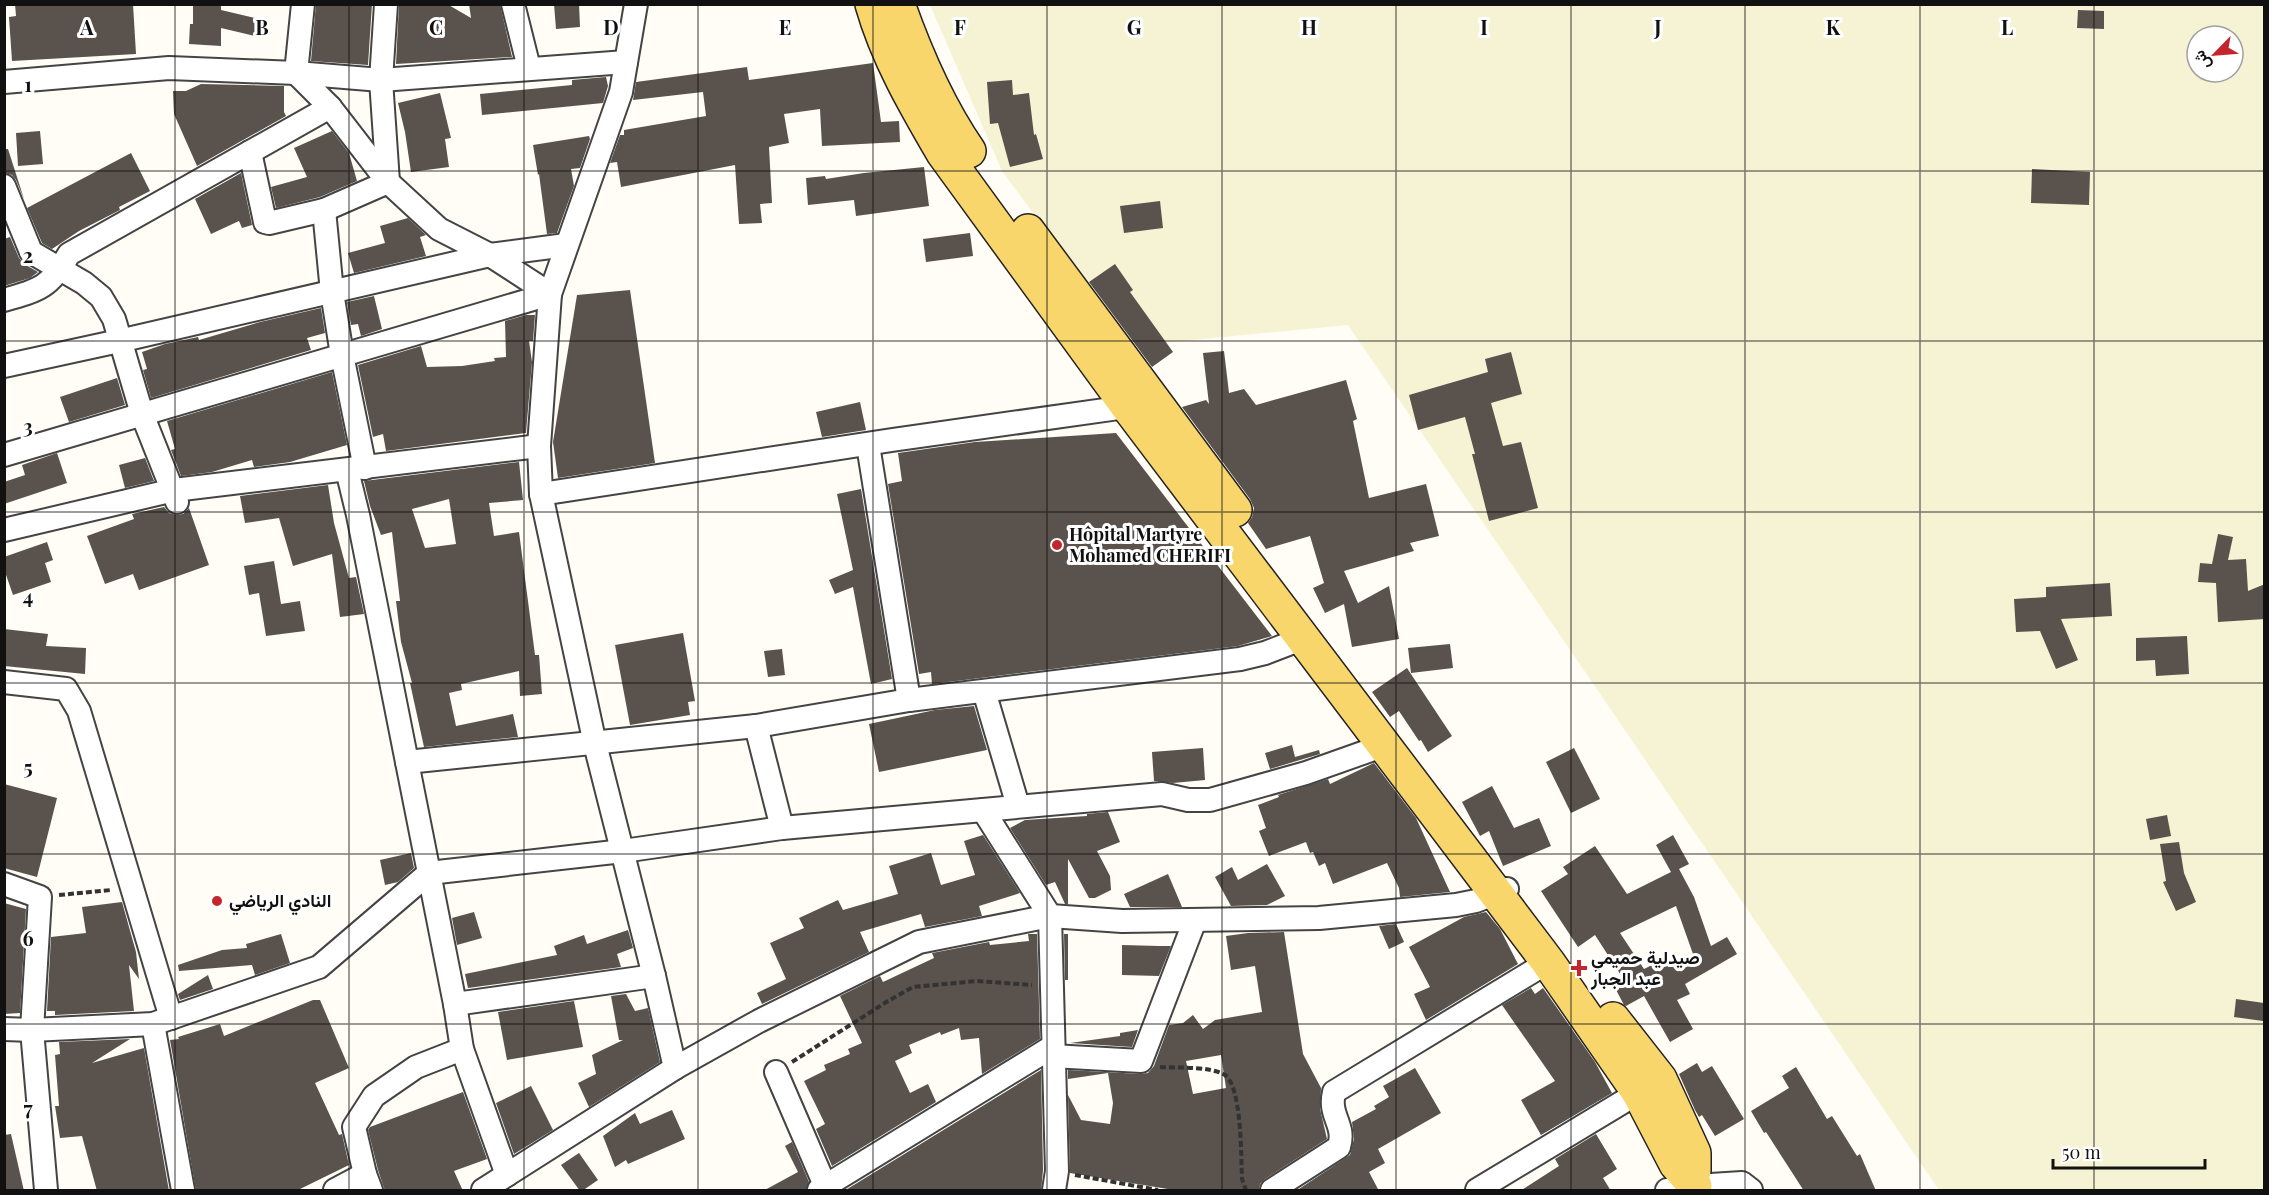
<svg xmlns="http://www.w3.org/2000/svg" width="2269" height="1195" font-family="'Playfair Display',Vazirmatn,serif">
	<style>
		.farmland { fill: #f6f3d4; fill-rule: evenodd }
		.building { fill: #5a524d; fill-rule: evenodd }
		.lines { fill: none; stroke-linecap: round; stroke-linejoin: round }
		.street-casing { stroke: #444; stroke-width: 26 }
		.primary-casing { stroke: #222; stroke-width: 36 }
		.path { stroke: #333; stroke-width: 4; stroke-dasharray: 6 3; stroke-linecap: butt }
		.street { stroke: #fff; stroke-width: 22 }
		.primary { stroke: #f9d66b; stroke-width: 33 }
		.grid { fill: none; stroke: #111; stroke-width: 1.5; stroke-opacity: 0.55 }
		.poi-dot { fill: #c4262e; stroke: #fff; stroke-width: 2 }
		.labels { text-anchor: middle; stroke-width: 6; stroke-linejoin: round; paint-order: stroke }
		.poi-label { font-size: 18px; font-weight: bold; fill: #111; stroke: #fff; text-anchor: start }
		.grid-label { font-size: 20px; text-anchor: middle; font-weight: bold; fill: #111; stroke: #fff; stroke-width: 6; stroke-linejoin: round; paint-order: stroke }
	</style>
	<rect width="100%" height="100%" fill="#fffdf5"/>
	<!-- farmland -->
	<path class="farmland" d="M 930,5 L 2264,5 L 2264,1190 L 1939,1190 L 1348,325 L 1131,346 L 1002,171 ZM 2197,36 L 2233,36 L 2233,72 L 2197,72 Z"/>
	<!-- building -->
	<g class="building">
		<polygon points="15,4 133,4 136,54 12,61 9,17 16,16"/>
		<polygon points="193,4 221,4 221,10 268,21 264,38 221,28 221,46 189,44 190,24 193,24"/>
		<polygon points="316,4 372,4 368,65 311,61"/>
		<polygon points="399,4 447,4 471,18 469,4 500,4 512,57 396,64"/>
		<polygon points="554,4 579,4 580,27 556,29"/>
		<polygon points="2078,10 2104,11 2104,29 2077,28"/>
		<polygon points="873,63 881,122 899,121 900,142 822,146 820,109 784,114 789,143 769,147 772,203 760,204 762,223 739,224 735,165 621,187 617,162 610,163 620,135 624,135 624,130 706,116 703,92 633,100 636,82 747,67 749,80"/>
		<polygon points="606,77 608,86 603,103 482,115 480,94 572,85 572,80"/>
		<polygon points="1012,80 1013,95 1029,93 1034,135 1036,134 1043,159 1010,167 998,123 990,124 987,82"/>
		<polygon points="201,84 284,86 284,112 286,116 197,166 174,114 173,91 186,91"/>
		<polygon points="440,93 451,138 445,139 449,167 411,172 405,132 398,103"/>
		<polygon points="40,131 43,164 18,166 16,133"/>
		<polygon points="332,131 349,153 357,181 320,197 276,208 271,187 307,177 294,148"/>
		<polygon points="589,136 590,139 580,168 571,169 574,186 557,233 547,234 539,174 538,175 533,145"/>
		<polygon points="4,149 8,149 24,199 16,180 12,175 4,173"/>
		<polygon points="131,153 150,191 119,207 120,210 79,231 52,249 42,243 27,208"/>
		<polygon points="924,167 929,206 856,216 854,200 808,205 806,178 825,176 826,179 864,173"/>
		<polygon points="2032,169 2090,172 2089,205 2031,203"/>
		<polygon points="241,173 252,225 242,228 239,221 211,234 195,199"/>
		<polygon points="1160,201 1163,228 1124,233 1120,206"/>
		<polygon points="408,218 426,235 420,237 426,256 354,273 348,253 385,243 380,226"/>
		<polygon points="970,233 973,256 926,262 923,239"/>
		<polygon points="10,237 19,258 24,264 38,272 30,278 4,286 4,239"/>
		<polygon points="1115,264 1133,290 1130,292 1173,352 1152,367 1089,282"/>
		<polygon points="630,290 655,463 558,478 553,442 577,295"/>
		<polygon points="374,296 382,329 361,336 358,324 351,325 347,302"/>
		<polygon points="321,308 325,333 307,338 311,350 151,398 143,370 147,369 142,352 165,344 198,337 199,340 260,322"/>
		<polygon points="526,315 535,315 533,341 529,341 532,362 526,433 386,451 383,434 373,437 358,365 421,346 427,367 462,366 495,361 494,358 506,357 505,321"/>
		<polygon points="1224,351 1229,393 1244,389 1256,405 1346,380 1357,419 1353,421 1369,498 1426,484 1439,536 1410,543 1414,551 1344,571 1358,603 1389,586 1399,639 1352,647 1344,604 1325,613 1313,588 1324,583 1310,536 1266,549 1248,523 1252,517 1254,508 1250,499 1182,407 1206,400 1209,404 1203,353"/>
		<polygon points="1511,352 1522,394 1491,403 1503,446 1521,442 1538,508 1489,521 1472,454 1475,454 1465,417 1418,430 1409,395 1488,372 1485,359"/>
		<polygon points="332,372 347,445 290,462 254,467 252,460 212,472 181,476 171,450 175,449 167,421"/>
		<polygon points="117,378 125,405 69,422 60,397"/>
		<polygon points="860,402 866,430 822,437 816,412"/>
		<polygon points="1116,433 1272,636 1238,646 932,684 931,672 919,674 888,484 902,481 898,453 975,442"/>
		<polygon points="57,453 67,483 4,504 4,482 25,475 22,465"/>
		<polygon points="145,458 154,481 125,488 119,465"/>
		<path d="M 519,462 L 523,500 L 489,503 L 494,536 L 519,532 L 535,655 L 539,655 L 542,694 L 520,696 L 519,671 L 461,684 L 462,690 L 449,693 L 456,726 L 513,714 L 518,737 L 424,747 L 410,683 L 412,683 L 401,642 L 396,601 L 400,601 L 392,532 L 381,535 L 370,506 L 364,481 ZM 449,499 L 456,544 L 425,548 L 412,509 Z"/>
		<polygon points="328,485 334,523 349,578 356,577 364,614 340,617 332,554 293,566 279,518 245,523 240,496"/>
		<polygon points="861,489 892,679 871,684 853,587 835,594 829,580 853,570 837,494"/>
		<polygon points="164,507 169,513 176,515 183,514 189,508 209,565 139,590 133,574 105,584 87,536 134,519 132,514"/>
		<polygon points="2218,534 2233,537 2228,560 2246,559 2248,591 2265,584 2265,619 2218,622 2216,583 2198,582 2200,563 2212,564"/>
		<polygon points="47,542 53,560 45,563 51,582 13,595 4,569 4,557"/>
		<polygon points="274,561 281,604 300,601 305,631 266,636 259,593 249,595 244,566"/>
		<polygon points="2110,583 2112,616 2061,619 2078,660 2056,669 2040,631 2016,632 2014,599 2046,597 2046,587"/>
		<polygon points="4,629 48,634 46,646 86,648 85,674 4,666"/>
		<polygon points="683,633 695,701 688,702 690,715 630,725 615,645"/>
		<polygon points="2187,636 2189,674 2156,676 2155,660 2136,661 2136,638"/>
		<polygon points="1450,644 1453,668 1411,673 1408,648"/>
		<polygon points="782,649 785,675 768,677 764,651"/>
		<polygon points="1407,668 1452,736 1428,752 1421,740 1419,741 1399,711 1390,717 1372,692"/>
		<polygon points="974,706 987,750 879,772 869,724 935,710"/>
		<polygon points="1292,745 1295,757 1319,750 1320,754 1270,769 1265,753"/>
		<polygon points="1203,748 1205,780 1173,783 1154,781 1152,752"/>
		<polygon points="1574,748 1600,799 1571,813 1546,762"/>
		<polygon points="1374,763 1416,818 1450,892 1400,897 1399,888 1387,863 1333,884 1325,863 1319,866 1313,852 1310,853 1306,842 1269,856 1259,831 1266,828 1258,805 1279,797 1278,795 1328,779 1330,784"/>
		<polygon points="4,784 57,798 37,877 4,868"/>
		<polygon points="1492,786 1514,828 1539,818 1551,846 1503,866 1489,831 1480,836 1462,802"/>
		<polygon points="1108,812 1120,842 1097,851 1110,876 1111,890 1095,898 1089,898 1068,859 1068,904 1065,904 1055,882 1046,885 1010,828 1025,820 1087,816 1087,814"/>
		<polygon points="2167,815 2171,836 2150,840 2146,819"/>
		<polygon points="983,835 1020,893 979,906 982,916 925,927 921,914 860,932 869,952 762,1004 757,993 786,979 770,943 804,928 799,918 838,900 843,910 898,894 889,866 931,853 941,885 975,875 964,841"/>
		<path d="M 1673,835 L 1689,864 L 1679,869 L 1694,897 L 1711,946 L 1727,937 L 1737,954 L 1685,984 L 1690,994 L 1677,1000 L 1693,1029 L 1670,1042 L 1644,996 L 1626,1006 L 1624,1005 L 1614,986 L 1624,980 L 1595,935 L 1578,947 L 1541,891 L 1568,874 L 1563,867 L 1595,846 L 1627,894 L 1671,872 L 1656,845 ZM 1676,906 L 1693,954 L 1659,968 L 1656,963 L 1644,969 L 1620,933 Z"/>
		<polygon points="2179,842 2184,873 2196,902 2176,911 2163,882 2166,881 2160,844"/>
		<polygon points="411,853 414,868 398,882 385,885 380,860"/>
		<polygon points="1267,864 1285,896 1267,905 1231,906 1215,877 1232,867 1238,880"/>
		<polygon points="1168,874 1182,907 1130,907 1124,894"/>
		<polygon points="122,902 136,952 139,979 129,965 134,1011 55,1015 55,1011 47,1011 51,937 86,933 82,907"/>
		<polygon points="4,903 26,909 20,1013 4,1014"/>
		<polygon points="474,912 482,938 457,945 452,918"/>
		<polygon points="1486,912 1500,929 1518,964 1426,1020 1414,994 1430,987 1409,947 1464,917"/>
		<polygon points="1396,924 1404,942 1389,949 1379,926"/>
		<polygon points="628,930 633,948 617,954 621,967 468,988 465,974 557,955 554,946 584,935 587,944"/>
		<path d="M 1284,932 L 1303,1054 L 1321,1088 L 1320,1109 L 1327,1139 L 1265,1179 L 1260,1184 L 1259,1191 L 1180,1191 L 1070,1173 L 1068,1095 L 1081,1120 L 1110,1124 L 1113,1103 L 1108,1073 L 1068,1079 L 1068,1070 L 1140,1074 L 1148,1073 L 1154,1066 L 1169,1025 L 1183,1023 L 1193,1015 L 1203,1029 L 1215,1020 L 1262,1012 L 1255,966 L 1231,970 L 1226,936 L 1248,933 ZM 1221,1055 L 1226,1088 L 1193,1094 L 1186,1061 Z"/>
		<polygon points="281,934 290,963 255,975 252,965 179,971 178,965 222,950 247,948 246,944"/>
		<polygon points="1028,934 1037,934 1040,1039 982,1074 979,1038 961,1040 959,1028 941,1035 940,1032 909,1045 912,1053 895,1061 910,1093 928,1084 936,1102 832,1166 816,1129 825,1124 804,1081 826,1070 824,1065 850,1054 848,1049 862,1043 840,996 880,976 883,982 934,958 932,953 989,942 990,945 1029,941"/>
		<polygon points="1064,934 1068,934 1068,980 1065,980"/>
		<polygon points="1122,945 1159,946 1171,946 1159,976 1122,975"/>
		<polygon points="208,975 213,989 180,1000 178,994"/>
		<polygon points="1531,988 1535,994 1543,988 1595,1062 1612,1093 1541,1135 1521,1100 1555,1081 1502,1005"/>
		<polygon points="626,994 635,1011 648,1008 660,1062 589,1107 578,1083 596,1074 592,1055 623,1040 619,1040 611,996"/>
		<polygon points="2236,999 2264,1003 2263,1021 2234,1017"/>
		<polygon points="313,1000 320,1000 349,1068 315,1083 339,1135 342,1134 349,1165 296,1191 196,1191 170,1040 179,1039 178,1037 220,1024 224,1036"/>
		<polygon points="574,1001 583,1047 507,1060 498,1012"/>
		<polygon points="1138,1030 1132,1047 1070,1043 1120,1036 1120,1033"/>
		<polygon points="130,1039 92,1063 144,1048 169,1191 97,1191 82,1136 60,1138 55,1106 59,1106 55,1055 60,1054 59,1042"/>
		<polygon points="1697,1063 1702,1072 1712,1066 1744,1119 1715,1136 1702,1115 1699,1117 1695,1110 1679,1074"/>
		<polygon points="1796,1067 1827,1119 1832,1116 1857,1156 1860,1154 1876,1191 1804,1191 1766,1132 1764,1133 1751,1111 1789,1088 1782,1076"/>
		<polygon points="1415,1068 1441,1113 1378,1149 1385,1163 1369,1172 1379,1191 1296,1191 1350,1155 1354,1139 1352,1122 1376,1109 1374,1106 1389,1097 1383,1086"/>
		<polygon points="1041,1070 1043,1170 1041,1191 844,1191"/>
		<polygon points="531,1086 553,1130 514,1154 496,1103"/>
		<polygon points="463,1092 487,1159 454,1171 463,1191 385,1191 378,1170 368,1130 370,1127"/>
		<polygon points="672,1110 685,1139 628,1164 626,1160 615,1167 603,1136 635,1113 640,1124"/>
		<polygon points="11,1134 24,1191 4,1191 4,1135"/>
		<polygon points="1596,1134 1617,1169 1603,1178 1611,1191 1520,1191 1559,1166 1555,1159"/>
		<polygon points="792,1142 809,1182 806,1191 763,1191 798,1172 785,1146"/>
		<polygon points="579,1153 598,1180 582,1191 580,1191 561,1165"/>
	</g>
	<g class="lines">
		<defs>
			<g id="street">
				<polyline points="513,4 529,68"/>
				<polyline points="636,4 621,92 550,294 539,446 541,494 595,744 654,976 675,1068"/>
				<polyline points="296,73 330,107 388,182 439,229 490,255 550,294"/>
				<polyline points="296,73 303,4"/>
				<polyline points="4,82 169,68 296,73 381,80 626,62"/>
				<polyline points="250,152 264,217 265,222 269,223 324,210 388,182 381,80 386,4"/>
				<polyline points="4,186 31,252 84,283 101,297 114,319 142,414 177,502"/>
				<polyline points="324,210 332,292 342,355 365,468"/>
				<path d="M 4,300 C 40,290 50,287 69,254 L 330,107"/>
				<polyline points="4,366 119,341 490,255 566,245"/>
				<polyline points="868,445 909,700"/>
				<polyline points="4,455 550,294"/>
				<polyline points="347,470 358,515 455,1004 462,1049 507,1175"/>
				<polyline points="541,494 892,440 1140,405"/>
				<polyline points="4,530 174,490 539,446"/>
				<polyline points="4,682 66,689 79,711 171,1018"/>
				<polyline points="984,691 1018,806"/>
				<polyline points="756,726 782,828"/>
				<polyline points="407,762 756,726 909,700 1240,659 1265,653 1304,638"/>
				<polyline points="983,810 1050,916 1057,1171 1054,1190"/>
				<polyline points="4,884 40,897 32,1030 46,1190"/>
				<polyline points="455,1004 654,976"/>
				<polyline points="153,1024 183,1190"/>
				<polyline points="4,1029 32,1030 153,1024 319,967 429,873 623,851 782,828 1162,794 1188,800 1210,800 1306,773 1385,745"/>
				<polyline points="1052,1056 1141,1061 1195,920"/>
				<polyline points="776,1072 827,1190"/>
				<polyline points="335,1190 365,1174"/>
				<polyline points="371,1190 365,1174 354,1127 374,1096 416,1067 462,1049"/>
				<polyline points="483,1190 675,1068 759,1021 919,942 1050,916 1122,921 1319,918 1456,905 1476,901 1507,889"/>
				<polyline points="819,1190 1052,1047"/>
				<path d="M 1272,1190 L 1339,1147 C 1346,1124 1328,1117 1334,1092 L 1548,962"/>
				<polyline points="1477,1190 1651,1085"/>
				<polyline points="1667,1190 1695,1186 1742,1183 1751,1190"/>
			</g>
			<g id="primary">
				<path d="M 872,4 C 887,57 915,105 943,153 L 1128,407 L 1548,962 L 1639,1093 L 1676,1164 L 1695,1186"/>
				<path d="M 898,4 C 916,55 938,106 969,151"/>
				<polyline points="1028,231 1235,510"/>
				<polyline points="1613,1019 1660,1079 1694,1153 1694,1171"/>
			</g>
		</defs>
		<!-- street casing -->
		<use href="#street" class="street-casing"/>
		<!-- primary casing -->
		<use href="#primary" class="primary-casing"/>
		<!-- path -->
		<g class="path">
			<polyline points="59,895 111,890"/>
			<polyline points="792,1062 888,1001 913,987 977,981 1032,985"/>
			<path d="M 1160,1067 C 1178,1068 1210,1066 1225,1075 C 1242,1087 1241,1158 1242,1179 L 1246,1190"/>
			<polyline points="1075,1175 1158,1190"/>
		</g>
		<!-- street -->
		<use href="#street" class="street"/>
		<!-- primary -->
		<use href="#primary" class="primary"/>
	</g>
	<!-- grid -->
	<path class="grid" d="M 175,4 L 175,1190M 349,4 L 349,1190M 524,4 L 524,1190M 698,4 L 698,1190M 873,4 L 873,1190M 1047,4 L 1047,1190M 1222,4 L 1222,1190M 1396,4 L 1396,1190M 1571,4 L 1571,1190M 1745,4 L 1745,1190M 1920,4 L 1920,1190M 2094,4 L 2094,1190M 4,171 L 2264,171M 4,341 L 2264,341M 4,512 L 2264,512M 4,683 L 2264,683M 4,854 L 2264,854M 4,1024 L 2264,1024"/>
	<!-- markers -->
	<g class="poi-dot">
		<circle cx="1057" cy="545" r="6"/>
		<circle cx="217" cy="901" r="6"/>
		<path d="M1576 959h6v6h6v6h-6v6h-6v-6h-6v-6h6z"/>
	</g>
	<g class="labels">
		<!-- poi labels -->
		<g class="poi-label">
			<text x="1069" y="541">Hôpital Martyre<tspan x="1069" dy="21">Mohamed CHERIFI</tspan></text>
			<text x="229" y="907">النادي الرياضي</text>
			<text x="1591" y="964">صيدلية حميمي<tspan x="1591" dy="21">عبد الجبار</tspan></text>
		</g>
	</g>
	<g class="grid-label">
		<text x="87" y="35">A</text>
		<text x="262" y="35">B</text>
		<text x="436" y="35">C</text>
		<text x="611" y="35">D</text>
		<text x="785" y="35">E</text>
		<text x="960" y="35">F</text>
		<text x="1134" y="35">G</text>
		<text x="1309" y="35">H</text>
		<text x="1484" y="35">I</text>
		<text x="1658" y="35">J</text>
		<text x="1833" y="35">K</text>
		<text x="2007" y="35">L</text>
		<text x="28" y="92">1</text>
		<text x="28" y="263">2</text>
		<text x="28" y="434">3</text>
		<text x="28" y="604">4</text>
		<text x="28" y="775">5</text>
		<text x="28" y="946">6</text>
		<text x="28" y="1116">7</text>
	</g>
	<!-- border -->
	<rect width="2269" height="1195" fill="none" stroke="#111111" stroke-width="12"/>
	<!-- north arrow -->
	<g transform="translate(2215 54) rotate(245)"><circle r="28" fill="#ffffff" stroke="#a0a0a0" stroke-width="1.5"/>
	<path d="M0-4.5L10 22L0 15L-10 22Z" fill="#c4262e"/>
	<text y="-9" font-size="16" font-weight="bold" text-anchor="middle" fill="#111111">ش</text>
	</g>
	<!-- scale -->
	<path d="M2053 1159v9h152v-9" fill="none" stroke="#111111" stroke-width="3"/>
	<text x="2062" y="1159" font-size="18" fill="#111111" stroke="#ffffff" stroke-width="4.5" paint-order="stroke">50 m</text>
</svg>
